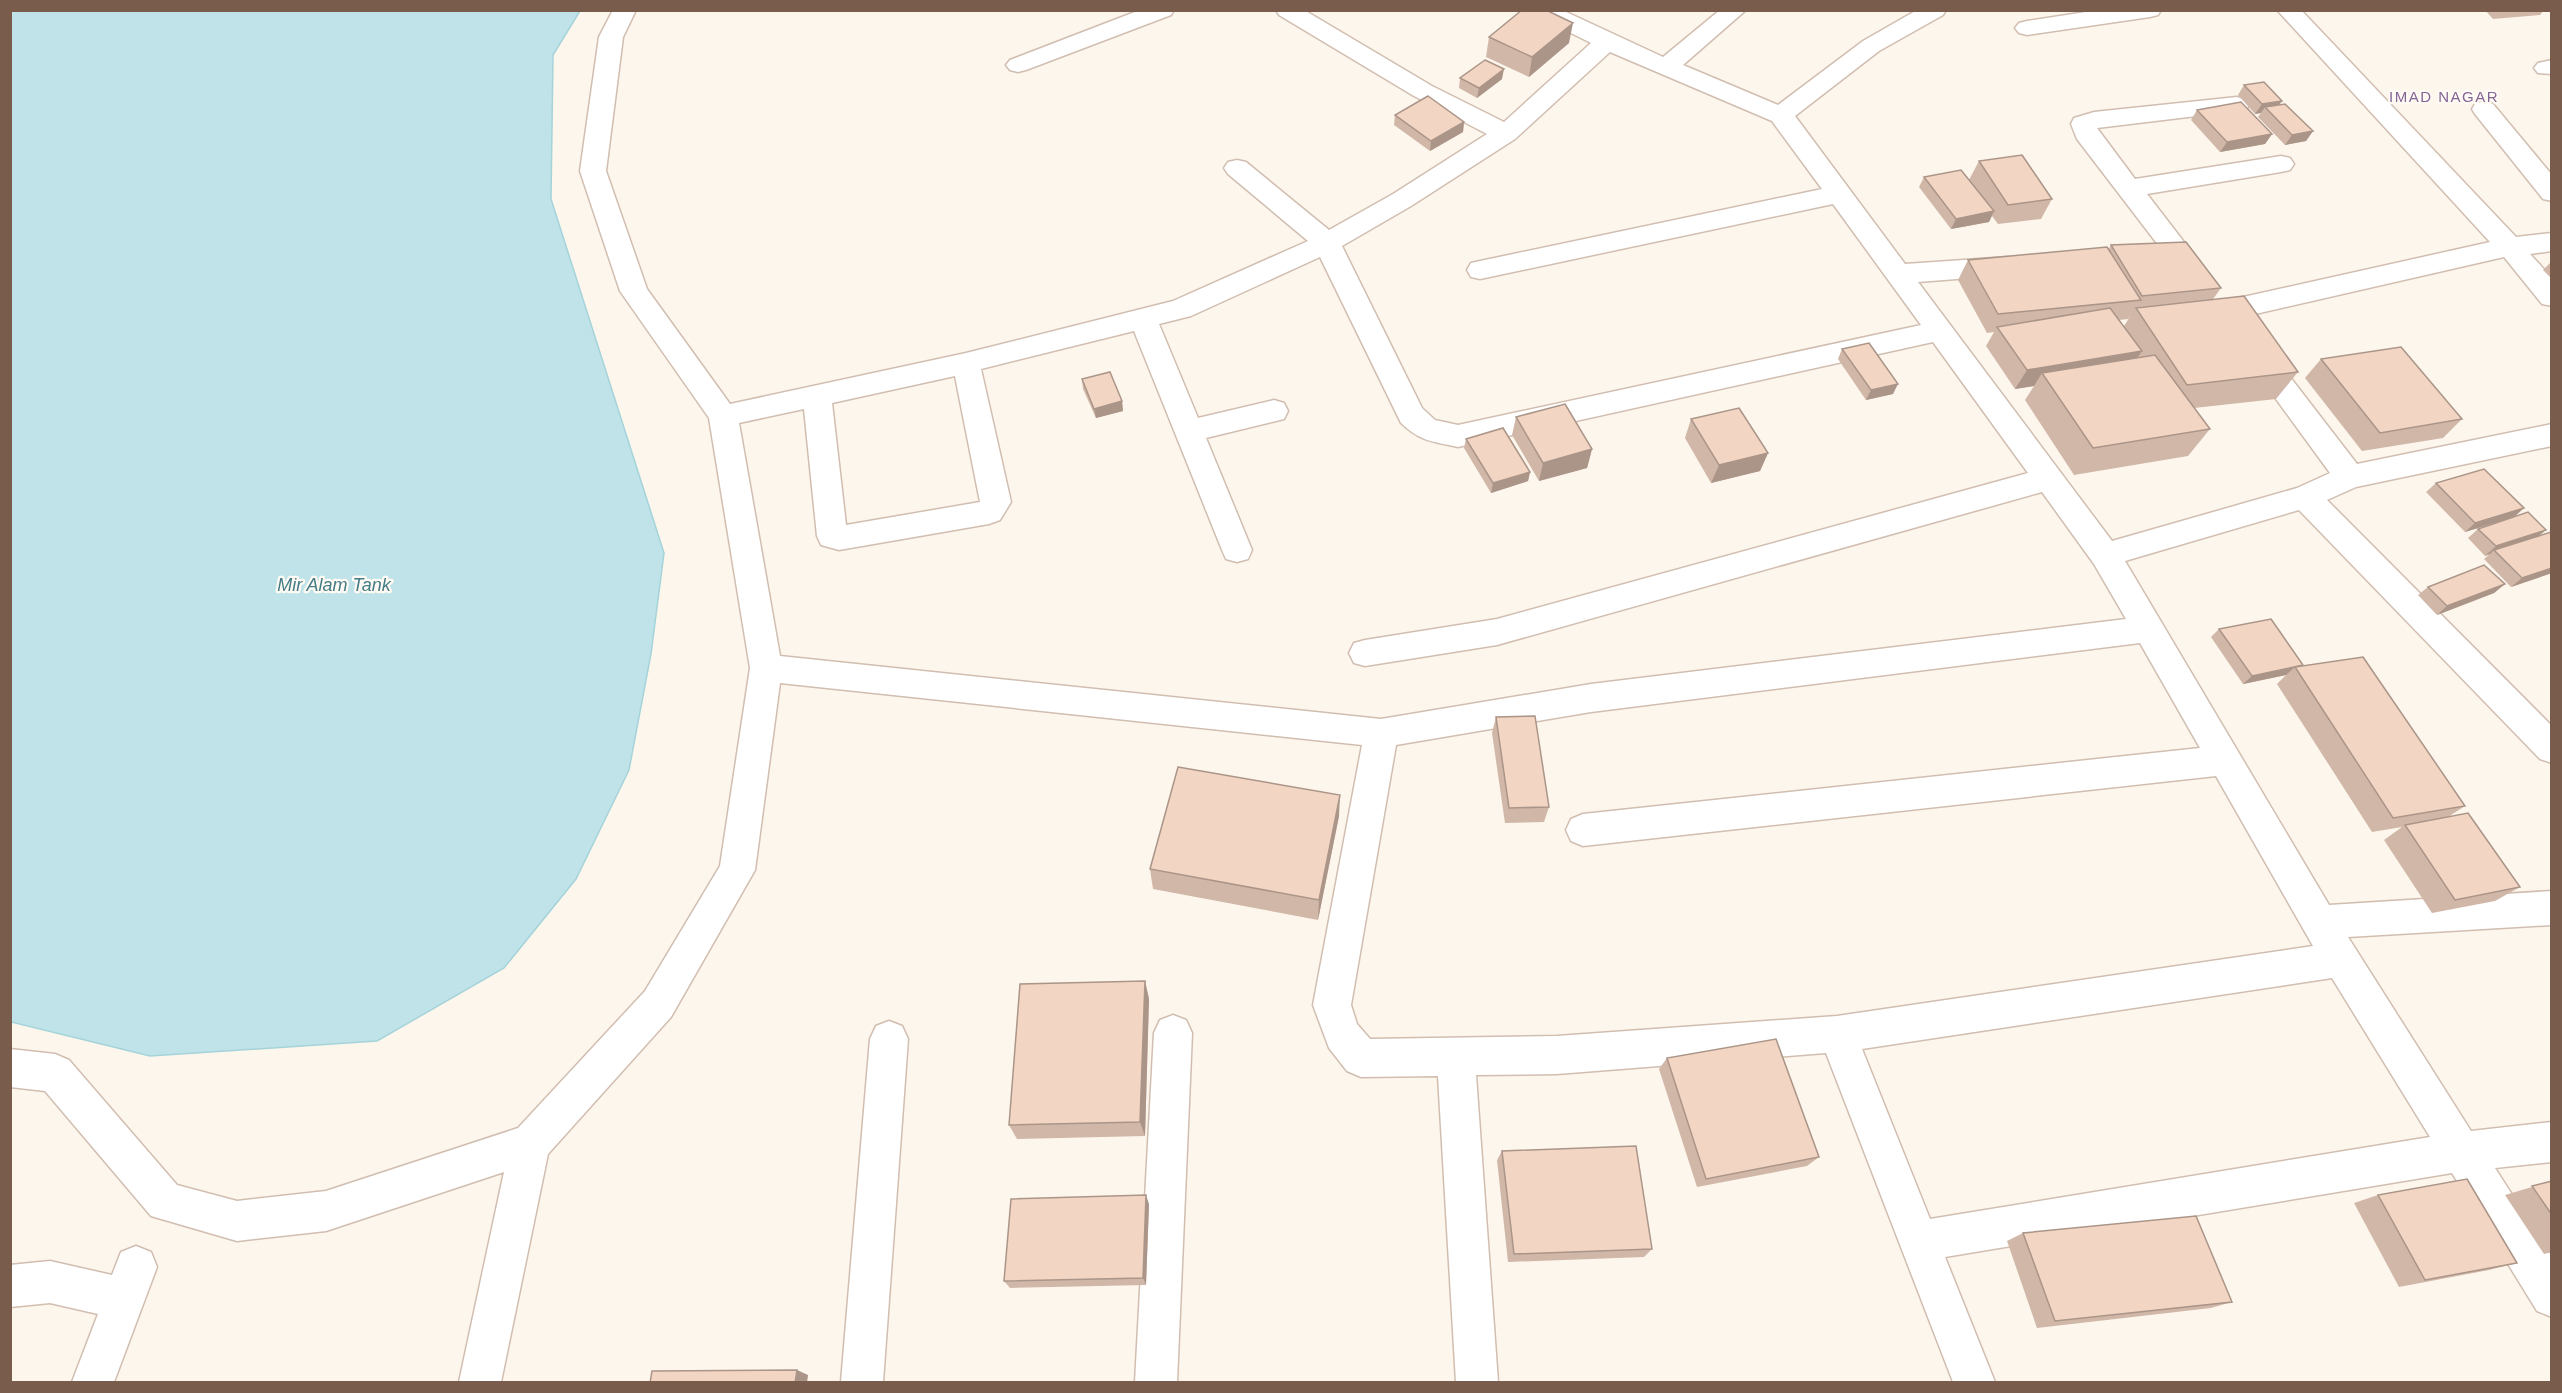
<svg xmlns="http://www.w3.org/2000/svg" width="2562" height="1393" font-family="Arial,sans-serif">
	<style>
		.water { fill: #bfe3e8; stroke: #a5d3da; stroke-width: 1.5 }
		.lines { fill: none; stroke-linecap: round; stroke-linejoin: round }
		.minor-casing { stroke: #d1beb0; stroke-width: 3 }
		.minor { fill: #fff; fill-rule: evenodd }
		.wall { fill: #d1b7a8; fill-rule: evenodd }
		.shaded-wall { fill: #aa9588 }
		.building { fill: #f3d5c3; stroke: #aa9588; stroke-width: 1.5 }
		.labels { text-anchor: middle; stroke-width: 4.5; stroke-linejoin: round; paint-order: stroke }
		.far-neighbourhood-label { font-size: 15px; letter-spacing: 1.5px; fill: #846695; stroke: #fffaf3 }
		.water-label { font-size: 18px; font-style: italic; fill: #437c86; stroke: #fffaf3 }
	</style>
	<rect width="100%" height="100%" fill="#fdf6ec"/>
	<!-- water -->
	<polygon class="water" points="11,10 580,11 553,55 551,199 664,553 651,654 629,770 576,879 504,968 377,1041 150,1056 11,1022"/>
	<g class="lines">
		<defs>
			<g id="minor">
				<path d="M 613,10 L 636,10 L 623,37 L 606,171 L 647,289 L 730,404 L 966,353 L 1173,301 L 1308,241 L 1228,174 L 1224,168 L 1228,162 L 1237,160 L 1246,162 L 1329,230 L 1393,194 L 1487,134 L 1414,96 L 1279,15 L 1276,10 L 1304,10 L 1432,86 L 1504,122 L 1591,43 L 1535,15 L 1532,10 L 1562,10 L 1663,57 L 1720,10 L 1746,10 L 1683,65 L 1778,105 L 1863,41 L 1917,10 L 1946,10 L 1943,15 L 1879,51 L 1795,116 L 1905,264 L 2008,257 L 2017,259 L 2021,266 L 2017,273 L 2008,275 L 1918,282 L 2112,541 L 2297,488 L 2330,473 L 2243,354 L 2247,347 L 2257,344 L 2267,347 L 2357,464 L 2552,424 L 2552,446 L 2356,487 L 2327,500 L 2552,726 L 2552,763 L 2540,759 L 2299,510 L 2125,561 L 2329,905 L 2552,891 L 2552,925 L 2348,937 L 2471,1131 L 2552,1122 L 2552,1162 L 2495,1168 L 2552,1257 L 2552,1317 L 2537,1311 L 2452,1173 L 1945,1257 L 1995,1382 L 1953,1382 L 1826,1053 L 1557,1074 L 1476,1075 L 1498,1382 L 1456,1382 L 1438,1076 L 1361,1077 L 1347,1071 L 1329,1048 L 1313,1005 L 1362,745 L 780,683 L 755,870 L 671,1017 L 548,1154 L 501,1382 L 459,1382 L 504,1172 L 326,1231 L 237,1241 L 151,1216 L 45,1091 L 10,1087 L 10,1049 L 55,1054 L 69,1060 L 177,1185 L 237,1201 L 326,1191 L 518,1128 L 645,991 L 720,866 L 750,668 L 709,418 L 620,291 L 580,171 L 599,37 ZM 1610,52 L 1772,121 L 1822,189 L 1480,261 L 1471,263 L 1467,270 L 1471,277 L 1480,279 L 1833,204 L 1921,325 L 1458,425 L 1435,420 L 1422,408 L 1342,246 L 1411,206 L 1515,139 ZM 1320,257 L 1401,423 C 1421,442 1432,441 1458,447 L 1933,342 L 2028,473 L 1497,619 L 1365,640 L 1354,643 L 1349,653 L 1354,663 L 1365,666 L 1497,645 L 2042,492 L 2094,564 L 2126,619 L 1591,684 L 1381,719 L 780,656 L 739,423 L 804,409 L 817,536 L 821,545 L 839,550 L 989,524 L 1000,520 L 1011,502 L 981,369 L 1134,331 L 1222,550 L 1226,559 L 1237,562 L 1248,559 L 1252,550 L 1206,438 L 1284,419 L 1288,411 L 1284,403 L 1274,400 L 1198,418 L 1159,324 L 1191,316 ZM 955,376 L 980,502 L 846,525 L 832,403 ZM 2140,643 L 2200,748 L 1583,814 L 1571,819 L 1566,830 L 1571,841 L 1583,846 L 2216,776 L 2313,946 L 1837,1016 L 1557,1036 L 1370,1039 L 1357,1024 L 1351,1005 L 1396,745 L 1591,712 ZM 2332,978 L 2430,1137 L 1930,1219 L 1862,1049 Z"/>
				<polygon points="1140,10 1174,10 1171,15 1026,70 1018,72 1010,70 1006,65 1010,60"/>
				<polygon points="2099,10 2161,10 2158,15 2150,17 2027,35 2019,33 2015,28 2019,23 2027,21"/>
				<polygon points="2277,10 2301,10 2516,237 2552,233 2552,251 2530,254 2552,278 2552,306 2542,304 2504,257 2225,321 2215,318 2211,311 2215,304 2225,301 2490,242"/>
				<polygon points="2552,60 2552,74 2538,73 2534,68 2538,63"/>
				<polygon points="2237,97 2246,100 2249,105 2246,110 2097,128 2135,179 2281,156 2290,158 2294,164 2290,170 2281,172 2147,194 2211,277 2208,284 2198,286 2188,284 2077,139 2071,124 2074,118 2094,112"/>
				<polygon points="2484,101 2493,104 2552,175 2552,201 2543,199 2475,114 2472,109 2475,104"/>
				<polygon points="1173,1015 1186,1020 1192,1033 1177,1382 1135,1382 1154,1033 1160,1020"/>
				<polygon points="889,1021 902,1026 908,1039 883,1382 841,1382 870,1039 876,1026"/>
				<polygon points="136,1246 151,1252 157,1267 114,1382 72,1382 98,1314 50,1303 10,1307 10,1265 50,1261 112,1275 121,1252"/>
			</g>
		</defs>
		<!-- minor casing -->
		<use href="#minor" class="minor-casing"/>
		<!-- minor -->
		<use href="#minor" class="minor"/>
	</g>
	<!-- wall -->
	<g class="wall">
		<polygon points="2485,10 2544,10 2540,15 2493,19"/>
		<polygon points="1489,37 1569,43 1529,77 1486,57"/>
		<polygon points="1460,78 1502,79 1477,98 1459,88"/>
		<polygon points="2244,85 2279,105 2313,131 2306,141 2285,145 2258,117 2261,113 2255,114 2238,95"/>
		<polygon points="2197,110 2272,134 2265,144 2220,152 2191,120"/>
		<polygon points="1395,115 1464,122 1463,132 1430,151 1394,125"/>
		<polygon points="1979,161 2052,199 2041,219 1998,224 1992,216 1989,222 1951,229 1919,187 1924,177 1969,180"/>
		<path d="M 2111,245 L 2221,288 L 2213,299 L 2298,372 L 2276,399 L 2194,408 L 2210,429 L 2188,456 L 2074,475 L 2025,400 L 2034,386 L 2015,389 L 1986,346 L 1994,332 L 1987,333 L 1958,280 L 1968,260 L 2108,250 ZM 2131,315 L 2124,326 L 2119,320 L 2128,319 Z"/>
		<polygon points="2552,261 2552,279 2543,270"/>
		<polygon points="1842,349 1893,394 1866,400 1838,359"/>
		<polygon points="2321,359 2462,419 2443,438 2362,451 2305,378"/>
		<polygon points="1082,379 1122,401 1123,411 1096,418 1083,389"/>
		<polygon points="1516,417 1592,449 1587,468 1539,481 1512,435"/>
		<polygon points="1691,419 1768,453 1760,471 1711,483 1685,438"/>
		<polygon points="1466,439 1530,472 1528,481 1491,493 1464,448"/>
		<polygon points="2436,483 2524,508 2514,517 2539,536 2552,533 2552,573 2511,587 2484,559 2490,554 2485,556 2468,538 2478,529 2500,521 2465,532 2426,492"/>
		<polygon points="2505,584 2494,593 2437,615 2418,595 2428,587"/>
		<polygon points="2219,629 2303,665 2465,806 2448,817 2520,887 2495,901 2432,913 2384,840 2402,827 2372,832 2277,684 2286,675 2243,684 2211,637"/>
		<polygon points="1496,717 1549,807 1544,822 1505,823 1492,733"/>
		<polygon points="1339,816 1318,920 1153,889 1150,869"/>
		<polygon points="1145,981 1149,999 1145,1136 1017,1139 1009,1125"/>
		<polygon points="1667,1058 1819,1157 1807,1166 1697,1187 1659,1069"/>
		<polygon points="1502,1151 1652,1249 1644,1257 1508,1262 1497,1160"/>
		<polygon points="2552,1181 2552,1252 2544,1254 2505,1195"/>
		<polygon points="2378,1195 2517,1263 2489,1270 2399,1287 2354,1203"/>
		<polygon points="1149,1204 1146,1285 1010,1288 1004,1281"/>
		<polygon points="2023,1233 2232,1302 2211,1308 2037,1328 2007,1241"/>
	</g>
	<!-- shaded-wall -->
	<g class="shaded-wall">
		<polygon points="1573,23 1569,43 1529,77 1532,57"/>
		<polygon points="1504,69 1502,79 1477,98 1479,88"/>
		<polygon points="2282,101 2275,111 2265,107 2261,113 2255,114 2262,104"/>
		<polygon points="1464,122 1463,132 1430,151 1431,141"/>
		<polygon points="2313,131 2306,141 2285,145 2292,135"/>
		<polygon points="2272,134 2265,144 2220,152 2227,142"/>
		<polygon points="1994,211 1989,222 1951,229 1956,219"/>
		<polygon points="2142,351 2129,370 2042,373 2034,386 2015,389 2027,370"/>
		<polygon points="1898,384 1893,394 1866,400 1871,390"/>
		<polygon points="1122,401 1123,411 1096,418 1094,409"/>
		<polygon points="1592,449 1587,468 1539,481 1543,463"/>
		<polygon points="1768,453 1760,471 1711,483 1719,465"/>
		<polygon points="1530,472 1528,481 1491,493 1493,483"/>
		<polygon points="2524,508 2514,517 2465,532 2475,523"/>
		<polygon points="2546,530 2535,539 2494,550 2490,554 2485,556 2496,546"/>
		<polygon points="2552,568 2552,573 2511,587 2522,578"/>
		<polygon points="2505,584 2494,593 2437,615 2447,606"/>
		<polygon points="2295,667 2286,675 2243,684 2252,676"/>
		<polygon points="1340,795 1339,816 1318,920 1319,900"/>
		<polygon points="1145,981 1149,999 1145,1136 1140,1122"/>
		<polygon points="1146,1195 1149,1204 1146,1285 1143,1278"/>
		<polygon points="797,1370 808,1375 807,1383 795,1383"/>
	</g>
	<!-- building -->
	<g class="building">
		<polygon points="1522,10 1546,10 1573,23 1532,57 1489,37"/>
		<polygon points="1485,60 1504,69 1479,88 1460,78"/>
		<polygon points="2264,82 2282,101 2262,104 2244,85"/>
		<polygon points="1428,96 1464,122 1431,141 1395,115"/>
		<polygon points="2241,102 2272,134 2227,142 2197,110"/>
		<polygon points="2285,104 2313,131 2292,135 2265,107"/>
		<polygon points="2022,155 2052,199 2008,205 1979,161"/>
		<polygon points="1961,170 1994,211 1956,219 1924,177"/>
		<polygon points="2186,242 2221,288 2142,296 2111,245"/>
		<polygon points="2107,247 2141,300 1998,314 1968,260"/>
		<polygon points="2244,296 2298,372 2187,385 2136,308"/>
		<polygon points="2110,308 2142,351 2027,370 1997,327"/>
		<polygon points="1869,343 1898,384 1871,390 1842,349"/>
		<polygon points="2401,347 2462,419 2380,433 2321,359"/>
		<polygon points="2155,355 2210,429 2093,448 2042,373"/>
		<polygon points="1110,372 1122,401 1094,409 1082,379"/>
		<polygon points="1565,404 1592,449 1543,463 1516,417"/>
		<polygon points="1739,408 1768,453 1719,465 1691,419"/>
		<polygon points="1503,428 1530,472 1493,483 1466,439"/>
		<polygon points="2484,469 2524,508 2475,523 2436,483"/>
		<polygon points="2528,512 2546,530 2496,546 2478,529"/>
		<polygon points="2551,532 2552,533 2552,568 2522,578 2494,550"/>
		<polygon points="2484,565 2505,584 2447,606 2428,587"/>
		<polygon points="2271,619 2303,665 2252,676 2219,629"/>
		<polygon points="2363,657 2465,806 2393,818 2295,667"/>
		<polygon points="1535,716 1549,807 1509,808 1496,717"/>
		<polygon points="1178,767 1340,795 1319,900 1150,869"/>
		<polygon points="2468,813 2520,887 2455,900 2405,825"/>
		<polygon points="1145,981 1140,1122 1009,1125 1020,984"/>
		<polygon points="1776,1039 1819,1157 1706,1179 1667,1058"/>
		<polygon points="1636,1146 1652,1249 1514,1254 1502,1151"/>
		<polygon points="2467,1179 2517,1263 2425,1280 2378,1195"/>
		<polygon points="2552,1181 2552,1215 2532,1186"/>
		<polygon points="1146,1195 1143,1278 1004,1281 1011,1199"/>
		<polygon points="2196,1216 2232,1302 2055,1321 2023,1233"/>
		<polygon points="797,1370 795,1383 650,1383 652,1371"/>
	</g>
	<g class="labels">
		<!-- far-neighbourhood labels -->
		<g class="far-neighbourhood-label">
			<text x="2444" y="102">IMAD NAGAR</text>
		</g>
		<!-- water labels -->
		<g class="water-label">
			<text x="334" y="591">Mir Alam Tank</text>
		</g>
	</g>
	<!-- border -->
	<rect width="2562" height="1393" fill="none" stroke="#7a5c4d" stroke-width="24"/>
</svg>
